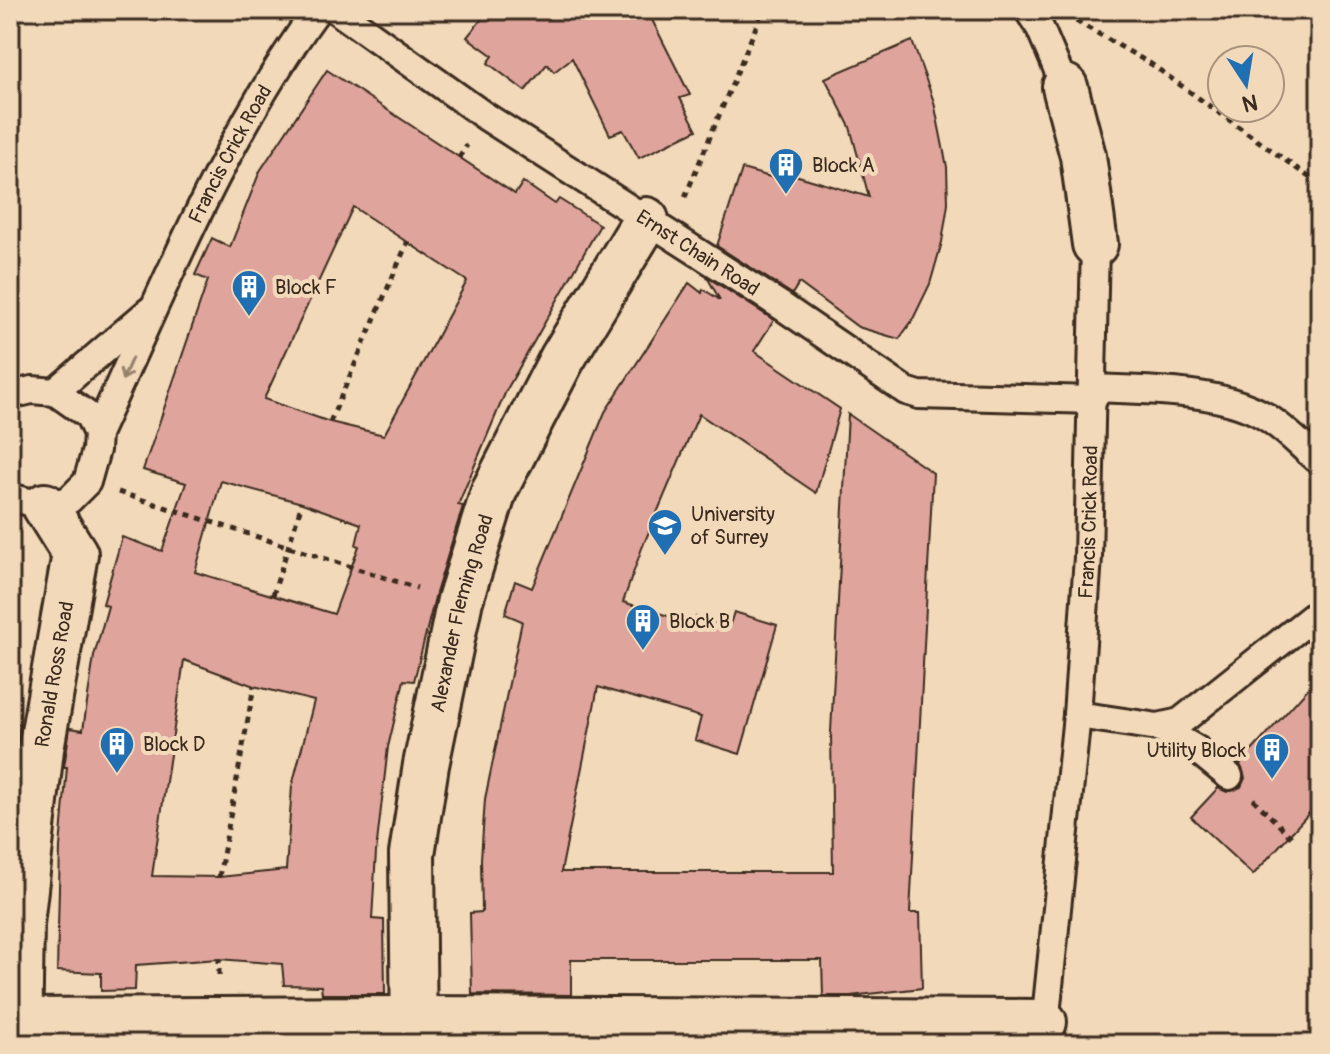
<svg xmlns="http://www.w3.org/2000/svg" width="1330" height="1054" font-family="Pangolin,sans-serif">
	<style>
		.building { fill: #dfa59c; stroke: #3b2a1e; stroke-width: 2; fill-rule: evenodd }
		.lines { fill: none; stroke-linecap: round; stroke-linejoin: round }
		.lane-casing { stroke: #3b2a1e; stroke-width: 32 }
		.street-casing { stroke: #3b2a1e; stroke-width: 50 }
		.path { stroke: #3b2a1e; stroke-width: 5; stroke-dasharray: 6 6; stroke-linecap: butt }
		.lane { stroke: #f2d9ba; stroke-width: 26 }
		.street { stroke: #f2d9ba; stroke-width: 44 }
		.oneway { stroke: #96826c }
		.labels { text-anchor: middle; stroke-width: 8; stroke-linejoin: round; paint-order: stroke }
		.street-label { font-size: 20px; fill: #3b2a1e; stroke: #f2d9ba }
		.poi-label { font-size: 20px; fill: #3b2a1e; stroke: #f2d9ba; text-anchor: start }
	</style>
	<rect width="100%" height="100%" fill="#f2d9ba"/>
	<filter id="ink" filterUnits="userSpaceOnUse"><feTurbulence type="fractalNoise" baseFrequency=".0125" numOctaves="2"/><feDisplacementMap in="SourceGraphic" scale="16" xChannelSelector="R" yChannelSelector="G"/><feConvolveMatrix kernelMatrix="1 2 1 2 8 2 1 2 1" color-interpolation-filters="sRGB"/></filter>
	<g filter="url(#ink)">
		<!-- building -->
		<g class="building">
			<polygon points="489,10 647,10 690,95 680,98 697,130 639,158 623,130 610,135 572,58 554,72 547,64 525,91 488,63 493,56 467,37"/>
			<polygon points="912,41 934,102 947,167 948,204 942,242 930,284 912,321 899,339 858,327 799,283 792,294 717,246 742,169 774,178 778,170 869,197 850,127 825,78"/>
			<path d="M 327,70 L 515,194 L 523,182 L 555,204 L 559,199 L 600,225 L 506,391 L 458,505 L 463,506 L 436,593 L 414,681 L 404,680 L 388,747 L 376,852 L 372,919 L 384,920 L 385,994 L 322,994 L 321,986 L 284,985 L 282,964 L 219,959 L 136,965 L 135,990 L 101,991 L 101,973 L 57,971 L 60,847 L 67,767 L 64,767 L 70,728 L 83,730 L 94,656 L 108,606 L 103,604 L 122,537 L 162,551 L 186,483 L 143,470 L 208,280 L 195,275 L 212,238 L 230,247 L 260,171 ZM 353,207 L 467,281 L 384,435 L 330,422 L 264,399 ZM 221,481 L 302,503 L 361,524 L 356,545 L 359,546 L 334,614 L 195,572 ZM 184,660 L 254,686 L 314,701 L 292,786 L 286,870 L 219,877 L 152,876 Z"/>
			<polygon points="707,277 774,320 754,351 840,409 816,493 699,414 642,548 623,602 694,624 696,617 729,627 734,612 777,625 740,754 695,740 701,717 598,687 561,872 833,872 831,732 848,414 933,473 910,913 920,913 922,988 850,996 823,996 822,960 571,960 571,995 472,994 470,913 482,912 481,859 485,799 522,621 505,614 515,581 532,588 605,412 689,283 702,293 703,289 720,300"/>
			<polygon points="1320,675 1320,801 1253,875 1191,817 1218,788 1227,792 1241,787 1245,778 1240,764"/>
			<polygon points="10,722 20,724 15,760 10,759"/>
		</g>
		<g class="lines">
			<defs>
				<g id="lane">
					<path id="s1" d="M 336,10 L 485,116 L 783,307 L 906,391 L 919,395 L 1093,400"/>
					<polyline points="1028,10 1040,28 1065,87"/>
					<path d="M 1093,388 C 1142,390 1219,389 1263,415 C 1283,426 1302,447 1320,462"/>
					<polyline points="55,392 149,311"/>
					<polyline points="10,395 32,390 55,392 89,416 97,434 96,450 87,482 69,500 45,506 10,497"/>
					<path id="s2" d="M 97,434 C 163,290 223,139 317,10"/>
					<polyline points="1077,715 1158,727 1196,749 1229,776"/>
					<polyline points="1158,727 1180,722 1320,611"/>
					<path id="s3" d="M 1043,1044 L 1077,715 L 1088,557 L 1095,244"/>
				</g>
				<g id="street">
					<polyline points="1065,87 1083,156 1095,244"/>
					<polyline points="10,1021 414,1019 1044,1022"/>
					<path id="s4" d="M 19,1044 L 21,924 L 41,749 L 75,554 L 45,506"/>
					<path id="s5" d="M 414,1044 L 412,854 L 426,765 L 460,600 L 494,491 L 562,359 L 646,220"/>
				</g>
			</defs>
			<!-- lane casing -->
			<use href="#lane" class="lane-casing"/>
			<!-- street casing -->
			<use href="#street" class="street-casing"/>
			<!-- path -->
			<g class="path">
				<polyline points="1076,21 1151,64 1320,185"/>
				<polyline points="459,158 467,145"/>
				<polyline points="685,197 763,10"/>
				<polyline points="330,422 408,241"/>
				<polyline points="118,492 417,588"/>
				<polyline points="273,595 302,503"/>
				<polyline points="1253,799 1295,841"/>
				<polyline points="219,877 254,686"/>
				<polyline points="219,975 219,959"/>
			</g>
			<!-- lane -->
			<use href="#lane" class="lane"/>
			<!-- street -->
			<use href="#street" class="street"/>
		</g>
		<!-- one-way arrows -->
		<defs><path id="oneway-shaft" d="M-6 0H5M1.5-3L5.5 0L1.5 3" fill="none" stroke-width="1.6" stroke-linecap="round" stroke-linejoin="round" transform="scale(2)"/></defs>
		<use class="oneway" href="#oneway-shaft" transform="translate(127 369) rotate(114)"/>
	</g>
	<!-- icons -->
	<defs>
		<symbol id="building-pin" viewBox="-11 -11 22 30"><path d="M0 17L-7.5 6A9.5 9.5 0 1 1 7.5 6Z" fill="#1f6fb2" stroke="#f2d9ba"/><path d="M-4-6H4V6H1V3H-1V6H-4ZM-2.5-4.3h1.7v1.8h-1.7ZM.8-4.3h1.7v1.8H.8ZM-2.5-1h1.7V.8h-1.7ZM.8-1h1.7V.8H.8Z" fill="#fff"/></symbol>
		<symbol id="university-pin" viewBox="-11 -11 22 30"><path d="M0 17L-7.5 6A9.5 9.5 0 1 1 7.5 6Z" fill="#1f6fb2" stroke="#f2d9ba"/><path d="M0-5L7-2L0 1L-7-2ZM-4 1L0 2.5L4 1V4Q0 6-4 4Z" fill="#fff"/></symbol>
	</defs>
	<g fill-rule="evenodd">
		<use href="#building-pin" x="766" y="145" width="40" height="54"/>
		<use href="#building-pin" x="229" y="267" width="40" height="54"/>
		<use href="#university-pin" x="645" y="506" width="40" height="54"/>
		<use href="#building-pin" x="623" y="601" width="40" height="54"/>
		<use href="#building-pin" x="97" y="724" width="40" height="54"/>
		<use href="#building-pin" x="1252" y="730" width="40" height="54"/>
	</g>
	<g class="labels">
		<!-- street labels -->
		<g class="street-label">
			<text dy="7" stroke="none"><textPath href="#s2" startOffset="310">Francis Crick Road</textPath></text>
			<text dy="7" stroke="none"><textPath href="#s1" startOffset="436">Ernst Chain Road</textPath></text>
			<text dy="7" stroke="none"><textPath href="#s3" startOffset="524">Francis Crick Road</textPath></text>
			<text dy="7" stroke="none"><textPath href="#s5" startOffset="436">Alexander Fleming Road</textPath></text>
			<text dy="7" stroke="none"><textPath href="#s4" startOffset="372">Ronald Ross Road</textPath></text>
		</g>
		<!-- poi labels -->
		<g class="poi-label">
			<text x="812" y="172">Block A</text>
			<text x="275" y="294">Block F</text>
			<text x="691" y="521">University<tspan x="691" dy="23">of Surrey</tspan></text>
			<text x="669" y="628">Block B</text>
			<text x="143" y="751">Block D</text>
			<text x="1246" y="757" text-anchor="end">Utility Block</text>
		</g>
	</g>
	<!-- margin -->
	<rect width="1330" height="1054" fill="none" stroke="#f2d9ba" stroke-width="40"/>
	<rect x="20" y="20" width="1290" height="1014" fill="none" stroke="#3b2a1e" stroke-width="3" filter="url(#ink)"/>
	<!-- north arrow -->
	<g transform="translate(1246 84) rotate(168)"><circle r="38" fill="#f2d9ba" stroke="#a9937c" stroke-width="2"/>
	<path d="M0-6L14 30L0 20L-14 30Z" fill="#1f6fb2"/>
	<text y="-12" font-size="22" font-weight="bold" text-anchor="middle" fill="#3b2a1e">N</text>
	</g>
</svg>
